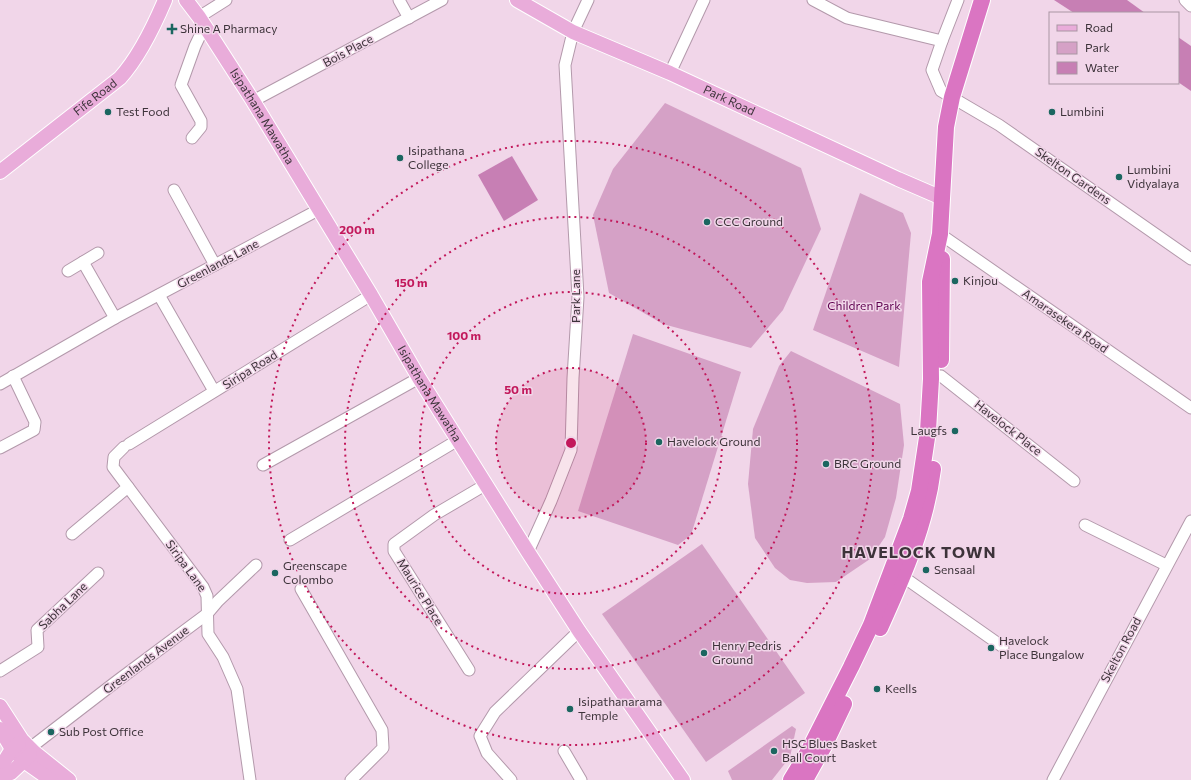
<svg xmlns="http://www.w3.org/2000/svg" width="1191" height="780" font-family="Commissioner,sans-serif">
	<style>
		.green { fill: #d5a1c6 }
		.water { fill: #c77fb4 }
		.lines { fill: none; stroke-linecap: round; stroke-linejoin: round }
		.minor-casing { stroke: #b399ab; stroke-width: 13 }
		.major-casing { stroke: #fff; stroke-width: 16 }
		.highway-casing { stroke: #fff; stroke-width: 18 }
		.minor { stroke: #fff; stroke-width: 11 }
		.major { stroke: #e9acda; stroke-width: 14 }
		.highway { stroke: #da75c2; stroke-width: 16 }
		.ring { fill: none; stroke: #c2185b; stroke-width: 2; stroke-dasharray: 2 4 }
		.poi-dot { fill: #1b6660; stroke: #f1d6e9; stroke-width: 1.5 }
		.labels { text-anchor: middle; stroke-width: 3; stroke-linejoin: round; paint-order: stroke }
		.poi-label { font-size: 12px; fill: #3d333a; stroke: #f1d6e9; text-anchor: start }
		.street-label { font-size: 12px; fill: #3d333a; stroke: #f1d6e9 }
		.park-label { font-size: 12px; fill: #5e014f; stroke: #f1d6e9 }
		.district-label { font-size: 16px; font-weight: bold; letter-spacing: 1px; fill: #3d333a; stroke: #f1d6e9 }
		.centre { fill: #c2185b; stroke: #f1d6e9; stroke-width: 2 }
		.ring-label { font-size: 12px; text-anchor: middle; font-weight: bold; fill: #c2185b; stroke: #f1d6e9; stroke-width: 3; stroke-linejoin: round; paint-order: stroke }
	</style>
	<rect width="100%" height="100%" fill="#f1d6e9"/>
	<!-- green -->
	<g class="green">
		<polygon points="665,103 801,168 821,229 783,310 751,348 663,324 609,293 593,215 613,169"/>
		<polygon points="860,193 903,213 911,233 899,367 813,330"/>
		<polygon points="633,334 741,372 691,535 678,545 578,511"/>
		<polygon points="791,351 900,404 904,445 896,498 885,537 870,559 836,582 807,583 790,580 775,568 755,538 748,484 753,429 779,366"/>
		<polygon points="702,544 805,693 706,762 602,614"/>
		<polygon points="792,726 796,729 790,757 772,780 732,780 728,771"/>
	</g>
	<!-- water -->
	<g class="water">
		<polygon points="1054,0 1127,0 1145,13 1074,13"/>
		<polygon points="1178,37 1191,46 1191,91 1178,82"/>
		<polygon points="512,156 538,200 504,221 478,175"/>
	</g>
	<g class="lines">
		<defs>
			<g id="minor">
				<polyline points="399,0 409,18"/>
				<polyline points="813,0 847,18 942,41"/>
				<polyline points="958,0 942,41 932,70 941,91 999,125 1191,259"/>
				<polyline points="1185,0 1191,6"/>
				<polyline points="199,17 226,0"/>
				<polyline points="670,73 704,0"/>
				<polyline points="253,101 442,0"/>
				<polyline points="192,138 201,127 201,121 181,85 195,46 205,25"/>
				<polyline points="174,190 215,265"/>
				<polyline points="940,234 1191,408"/>
				<polyline points="83,262 115,318"/>
				<polyline points="68,271 98,253"/>
				<polyline points="159,295 214,391"/>
				<polyline points="941,376 1074,481"/>
				<polyline points="0,384 115,318 320,209"/>
				<polyline points="129,444 371,295"/>
				<polyline points="124,447 114,457 113,467 203,587 207,596 208,634 223,657 237,689 250,780"/>
				<polyline points="0,448 34,430 35,422 13,376"/>
				<polyline points="263,465 419,378"/>
				<polyline points="1085,525 1166,565"/>
				<polyline points="72,534 128,487"/>
				<polyline points="290,540 458,440"/>
				<polyline points="528,552 551,501 571,450 573,378 578,297 565,65 573,32 588,0"/>
				<polyline points="902,576 1003,647"/>
				<polyline points="301,589 382,730 383,748 351,780"/>
				<polyline points="469,670 394,551 394,544 434,515 485,485"/>
				<polyline points="0,671 38,647 37,630 98,573"/>
				<polyline points="30,748 117,681 207,614 218,601 256,565"/>
				<polyline points="564,751 581,780"/>
				<polyline points="511,780 487,753 480,736 495,712 579,631"/>
				<polyline points="1053,780 1191,521"/>
			</g>
			<g id="major">
				<path id="s1" d="M 186,0 L 199,17 L 253,101 L 371,295 L 419,378 L 528,552 L 579,631 L 683,780"/>
				<path id="s2" d="M 517,0 L 573,32 L 670,73 L 898,179 L 942,198"/>
				<path id="s3" d="M 0,172 L 120,78 C 139,57 154,26 165,0"/>
				<polyline points="0,706 22,740 34,752 69,780"/>
				<polyline points="0,729 12,749 24,761 51,780"/>
				<polyline points="0,768 12,749 19,743"/>
				<polyline points="0,776 11,773 30,755"/>
			</g>
			<g id="highway">
				<polyline points="941,360 942,259"/>
				<path d="M 880,628 C 903,577 926,525 933,469"/>
				<polyline points="791,780 808,752 851,667 871,625 911,519 919,491 928,431 931,379 930,282 940,234 946,127 952,97 982,0"/>
				<polyline points="805,780 824,746 844,704"/>
			</g>
		</defs>
		<!-- minor casing -->
		<use href="#minor" class="minor-casing"/>
		<!-- major casing -->
		<use href="#major" class="major-casing"/>
		<!-- highway casing -->
		<use href="#highway" class="highway-casing"/>
		<!-- minor -->
		<use href="#minor" class="minor"/>
		<!-- major -->
		<use href="#major" class="major"/>
		<!-- highway -->
		<use href="#highway" class="highway"/>
	</g>
	<!-- distance rings -->
	<circle cx="571" cy="443" r="75" fill="#c2185b" fill-opacity=".12"/>
	<g class="ring">
		<circle cx="571" cy="443" r="75"/>
		<circle cx="571" cy="443" r="151"/>
		<circle cx="571" cy="443" r="226"/>
		<circle cx="571" cy="443" r="302"/>
	</g>
	<!-- markers -->
	<g class="poi-dot">
		<path d="M170 23h4v4h4v4h-4v4h-4v-4h-4v-4h4z"/>
		<circle cx="108" cy="112" r="4"/>
		<circle cx="1052" cy="112" r="4"/>
		<circle cx="400" cy="158" r="4"/>
		<circle cx="1119" cy="177" r="4"/>
		<circle cx="707" cy="222" r="4"/>
		<circle cx="955" cy="281" r="4"/>
		<circle cx="955" cy="431" r="4"/>
		<circle cx="659" cy="442" r="4"/>
		<circle cx="826" cy="464" r="4"/>
		<circle cx="926" cy="570" r="4"/>
		<circle cx="275" cy="573" r="4"/>
		<circle cx="991" cy="648" r="4"/>
		<circle cx="704" cy="653" r="4"/>
		<circle cx="877" cy="689" r="4"/>
		<circle cx="570" cy="709" r="4"/>
		<circle cx="51" cy="732" r="4"/>
		<circle cx="774" cy="751" r="4"/>
	</g>
	<g class="labels">
		<!-- poi labels -->
		<g class="poi-label">
			<text x="180" y="33">Shine A Pharmacy</text>
			<text x="116" y="116">Test Food</text>
			<text x="1060" y="116">Lumbini</text>
			<text x="408" y="155">Isipathana<tspan x="408" dy="14">College</tspan></text>
			<text x="1127" y="174">Lumbini<tspan x="1127" dy="14">Vidyalaya</tspan></text>
			<text x="715" y="226">CCC Ground</text>
			<text x="963" y="285">Kinjou</text>
			<text x="947" y="435" text-anchor="end">Laugfs</text>
			<text x="667" y="446">Havelock Ground</text>
			<text x="834" y="468">BRC Ground</text>
			<text x="283" y="570">Greenscape<tspan x="283" dy="14">Colombo</tspan></text>
			<text x="934" y="574">Sensaal</text>
			<text x="999" y="645">Havelock<tspan x="999" dy="14">Place Bungalow</tspan></text>
			<text x="712" y="650">Henry Pedris<tspan x="712" dy="14">Ground</tspan></text>
			<text x="885" y="693">Keells</text>
			<text x="578" y="706">Isipathanarama<tspan x="578" dy="14">Temple</tspan></text>
			<text x="59" y="736">Sub Post Office</text>
			<text x="782" y="748">HSC Blues Basket<tspan x="782" dy="14">Ball Court</tspan></text>
		</g>
		<!-- street labels -->
		<g class="street-label">
			<text transform="translate(348 51) rotate(-28)" y="4">Bois Place</text>
			<text dy="4" stroke="none"><textPath href="#s3" startOffset="121">Fife Road</textPath></text>
			<text dy="4" stroke="none"><textPath href="#s2" startOffset="235">Park Road</textPath></text>
			<text dy="4" stroke="none"><textPath href="#s1" startOffset="139">Isipathana Mawatha</textPath></text>
			<text transform="translate(1073 176) rotate(35)" y="4">Skelton Gardens</text>
			<text transform="translate(218 264) rotate(-28)" y="4">Greenlands Lane</text>
			<text transform="translate(576 296) rotate(-90)" y="4">Park Lane</text>
			<text transform="translate(1065 321) rotate(35)" y="4">Amarasekera Road</text>
			<text transform="translate(250 370) rotate(-32)" y="4">Siripa Road</text>
			<text dy="4" stroke="none"><textPath href="#s1" startOffset="463">Isipathana Mawatha</textPath></text>
			<text transform="translate(1008 428) rotate(38)" y="4">Havelock Place</text>
			<text transform="translate(186 566) rotate(54)" y="4">Siripa Lane</text>
			<text transform="translate(420 592) rotate(58)" y="4">Maurice Place</text>
			<text transform="translate(63 606) rotate(-44)" y="4">Sabha Lane</text>
			<text transform="translate(1121 650) rotate(-62)" y="4">Skelton Road</text>
			<text transform="translate(146 660) rotate(-37)" y="4">Greenlands Avenue</text>
		</g>
		<!-- park labels -->
		<g class="park-label">
			<text x="864" y="310">Children Park</text>
		</g>
		<!-- district labels -->
		<g class="district-label">
			<text x="919" y="558">HAVELOCK TOWN</text>
		</g>
	</g>
	<circle cx="571" cy="443" r="6" class="centre"/>
	<g class="ring-label">
		<text x="357" y="234">200 m</text>
		<text x="411" y="287">150 m</text>
		<text x="464" y="340">100 m</text>
		<text x="518" y="394">50 m</text>
	</g>
	<!-- legend -->
	<rect x="1049" y="12" width="130" height="72" fill="#f1d6e9" stroke="#a995a3"/>
	<rect x="1057" y="25" width="20" height="6" fill="#e9acda" stroke="#a995a3"/>
	<text x="1085" y="32" font-size="12" fill="#3d333a">Road</text>
	<rect x="1057" y="42" width="20" height="12" fill="#d5a1c6" stroke="#a995a3"/>
	<text x="1085" y="52" font-size="12" fill="#3d333a">Park</text>
	<rect x="1057" y="62" width="20" height="12" fill="#c77fb4" stroke="#a995a3"/>
	<text x="1085" y="72" font-size="12" fill="#3d333a">Water</text>
</svg>
